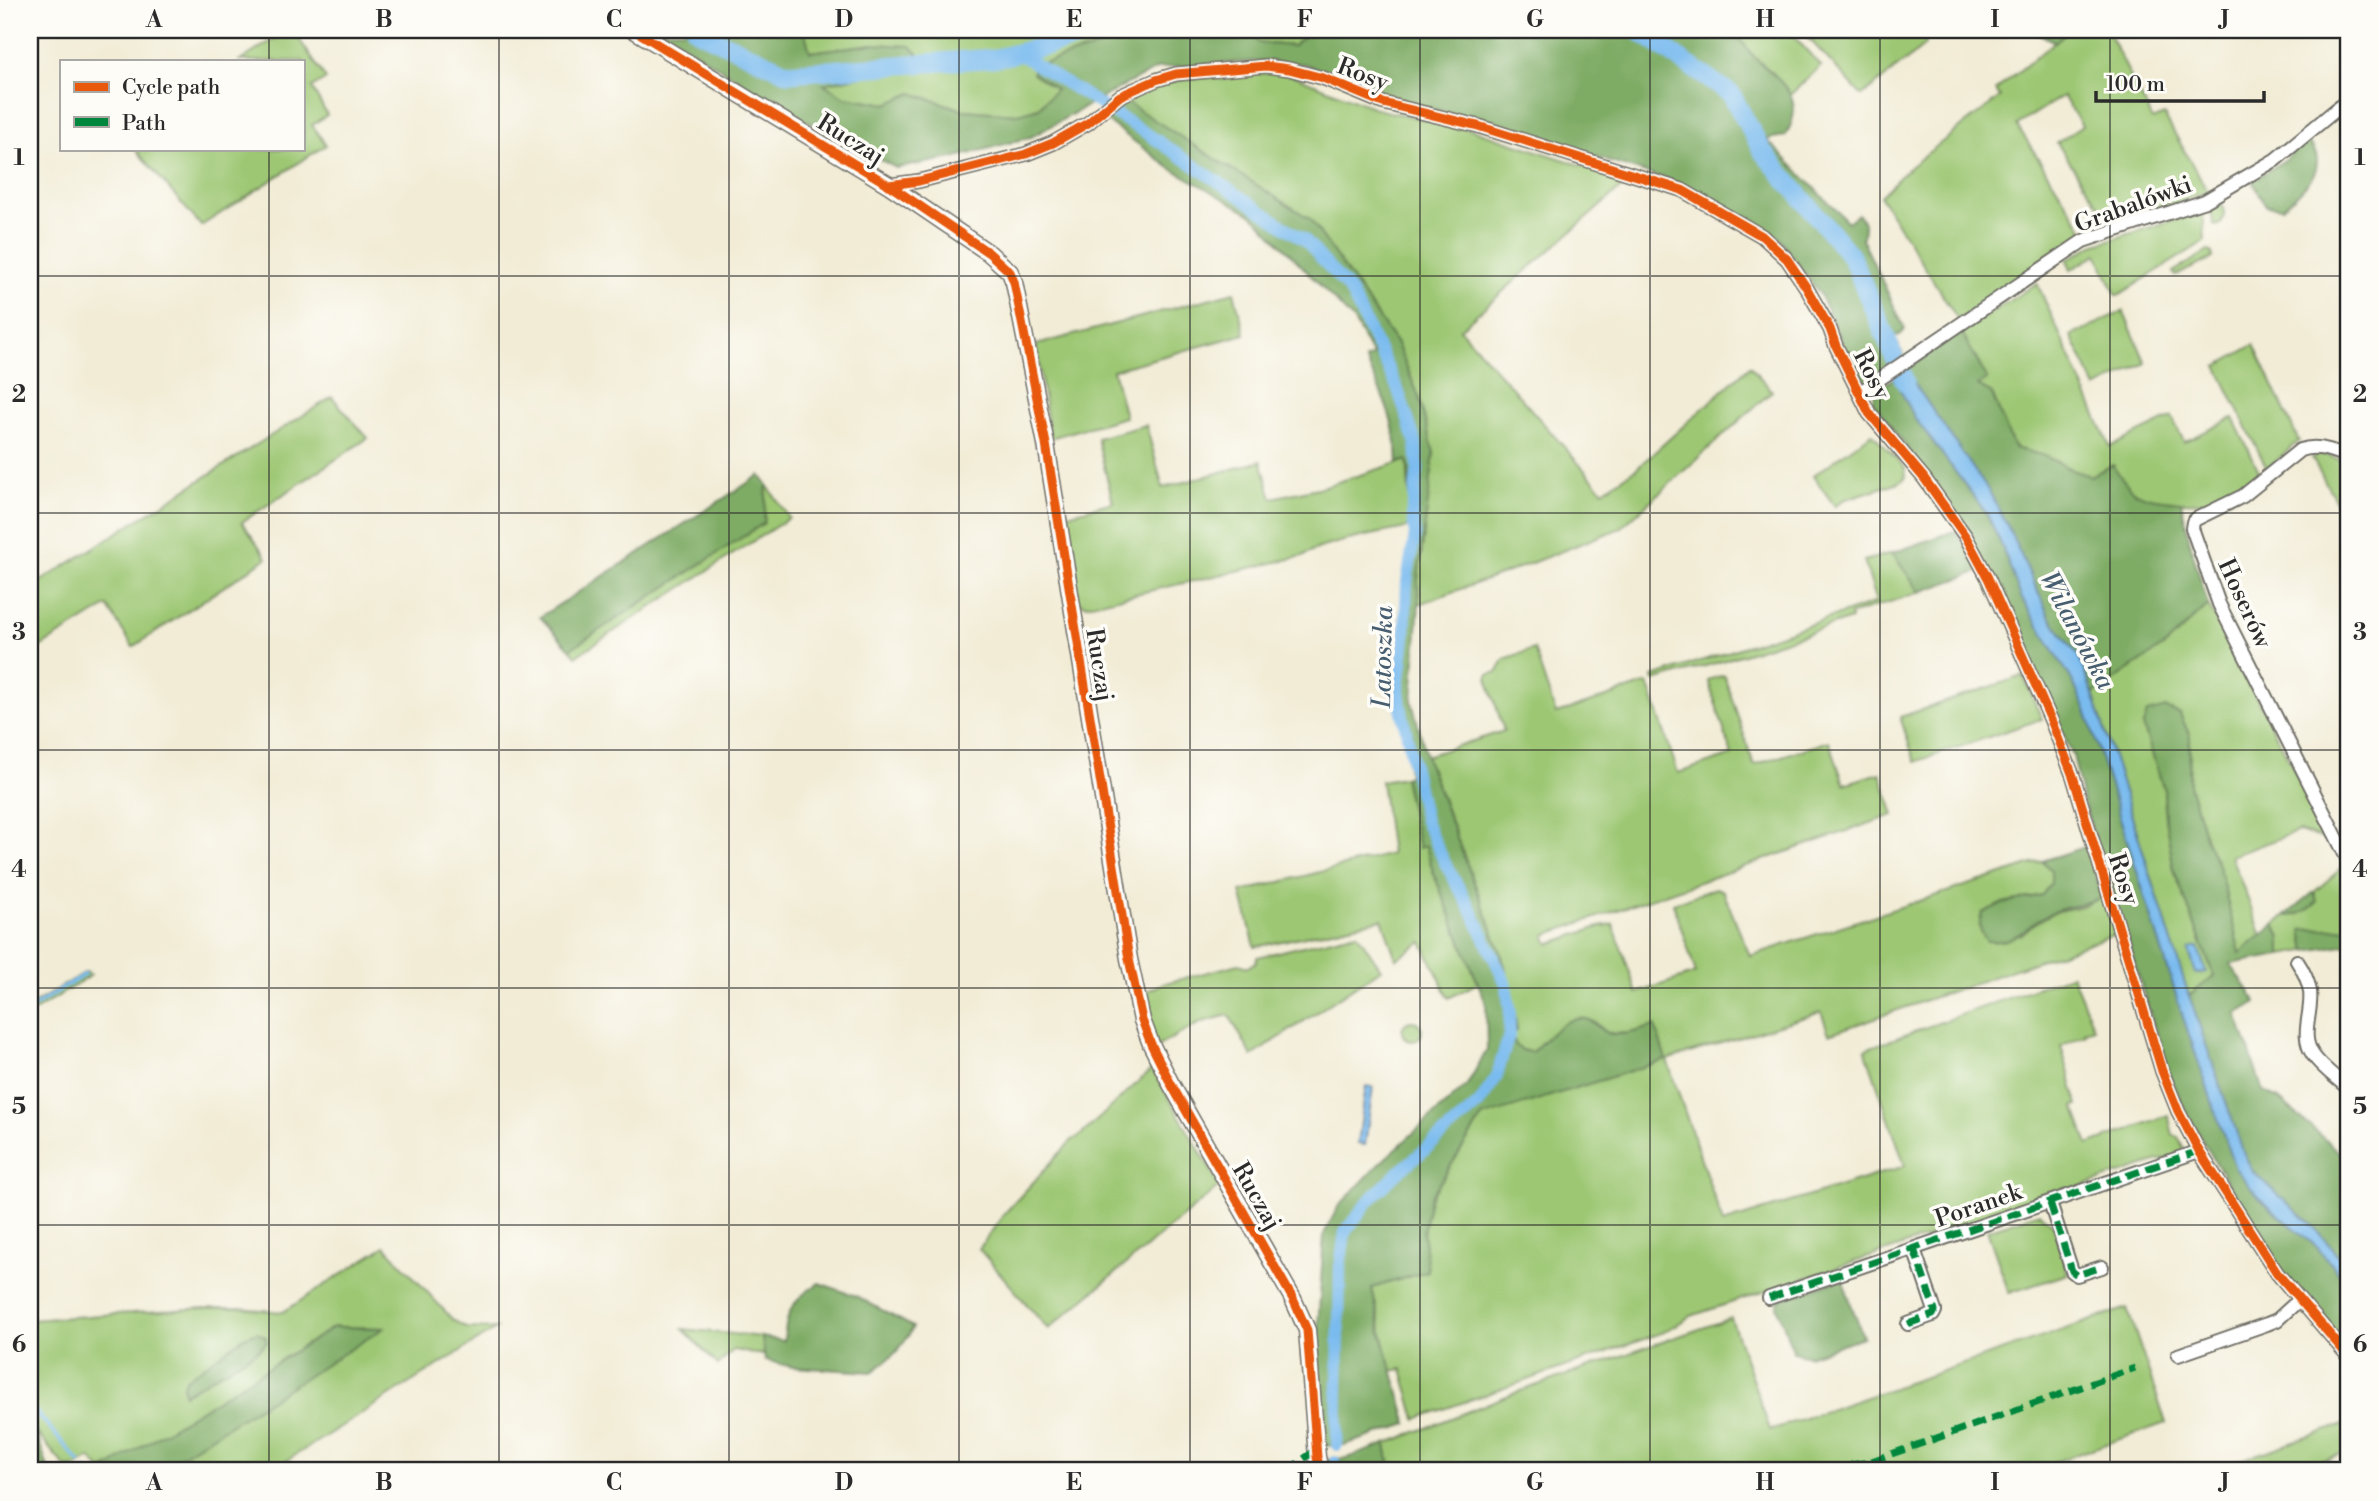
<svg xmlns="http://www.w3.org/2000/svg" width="2379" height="1501" font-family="'Libre Bodoni',serif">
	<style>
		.green { fill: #9dc773; stroke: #64794f; stroke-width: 2 }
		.forest { fill: #7eac65; stroke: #546c48; stroke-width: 2 }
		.water { fill: #7abbef; stroke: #52738d; stroke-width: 2 }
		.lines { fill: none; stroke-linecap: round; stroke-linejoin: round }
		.stream { stroke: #7abbef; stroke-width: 3.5 }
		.canal { stroke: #7abbef; stroke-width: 12 }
		.river { stroke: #7abbef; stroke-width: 19 }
		.minor-casing { stroke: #716f67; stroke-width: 16 }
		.tertiary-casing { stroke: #716f67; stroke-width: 19 }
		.minor { stroke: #fff; stroke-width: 12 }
		.tertiary { stroke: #fff; stroke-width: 16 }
		.quiet { stroke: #00873e; stroke-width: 7; stroke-dasharray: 14 7; stroke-linecap: butt }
		.cycleway-casing { stroke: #fdfcf7; stroke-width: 13 }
		.cycleway { stroke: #e8590c; stroke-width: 9 }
		.grid { fill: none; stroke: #2b2b2b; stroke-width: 2; stroke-opacity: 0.55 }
		.labels { text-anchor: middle; stroke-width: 7; stroke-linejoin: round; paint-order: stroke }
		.street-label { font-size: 24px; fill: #2b2b2b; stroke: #fdfcf7 }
		.water-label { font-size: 26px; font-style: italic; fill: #475d70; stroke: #fdfcf7 }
		.neatline { fill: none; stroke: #2b2b2b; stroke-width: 2.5 }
		.grid-label { font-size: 23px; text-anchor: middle; font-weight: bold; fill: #2b2b2b }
	</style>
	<rect width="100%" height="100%" fill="#fdfcf7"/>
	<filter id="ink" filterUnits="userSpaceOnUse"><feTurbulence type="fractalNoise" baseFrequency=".0143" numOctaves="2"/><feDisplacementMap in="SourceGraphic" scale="14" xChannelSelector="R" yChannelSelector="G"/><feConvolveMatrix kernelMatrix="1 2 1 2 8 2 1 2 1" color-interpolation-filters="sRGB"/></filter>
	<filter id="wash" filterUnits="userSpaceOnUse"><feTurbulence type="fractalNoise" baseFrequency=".00686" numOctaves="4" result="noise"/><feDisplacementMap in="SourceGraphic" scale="28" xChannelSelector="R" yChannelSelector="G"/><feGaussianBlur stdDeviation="1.57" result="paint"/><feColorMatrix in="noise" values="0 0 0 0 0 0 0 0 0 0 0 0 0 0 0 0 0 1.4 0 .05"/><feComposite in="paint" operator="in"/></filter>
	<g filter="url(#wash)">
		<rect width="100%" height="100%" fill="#f2ecd6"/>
		<!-- green -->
		<g class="green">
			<polygon points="288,30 293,30 326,79 312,88 327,115 312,125 326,145 201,226 135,149 303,149 303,61 240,61"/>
			<polygon points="811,30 1154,30 1033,66 1033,73 1056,89 1039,108 1018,114 963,110 912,93 888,104 845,97 823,84 883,71 873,44 809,52 805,33"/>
			<polygon points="1246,30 1302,30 1306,34 1293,46 1259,43"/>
			<polygon points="1731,30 1788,30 1821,66 1790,95 1774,74 1754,57"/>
			<polygon points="1801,30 1897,30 1910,34 1924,30 1925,45 1862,96"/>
			<polygon points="2069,30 2107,30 2153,120 2164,115 2208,192 2149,213 2136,212 2133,218 2112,225 2057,143 2082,126 2063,96 2017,125 2087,235 1958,320 1880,196 1911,166 2000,97 1996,90"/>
			<polygon points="1267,71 1287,73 1380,110 1474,130 1629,181 1460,329 1603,491 1637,468 1750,366 1772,391 1621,528 1511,571 1419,604 1418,580 1434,453 1419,397 1397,344 1310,219 1126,102 1151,88 1183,79"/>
			<path d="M 2218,201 C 2226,208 2225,216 2221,224 L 2216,226 L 2214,225 L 2209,206 L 2212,202 Z"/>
			<polygon points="2203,211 2205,241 2117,296 2097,254 2071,270 2067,260 2093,245"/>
			<polygon points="2208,251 2212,252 2213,258 2175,276 2173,272"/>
			<path d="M 2037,283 L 2110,447 L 2172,417 L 2184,442 L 2233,418 L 2261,475 C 2250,484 2239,498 2225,500 C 2209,504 2150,503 2138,495 C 2126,487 2120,477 2113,465 L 2090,476 L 2074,471 L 2045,456 L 2014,448 L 1992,394 L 1978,386 L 1987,378 L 1961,332 Z"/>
			<polygon points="1234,292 1245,334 1113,370 1125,417 1050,438 1036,345"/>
			<polygon points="2123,311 2146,363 2096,388 2071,336"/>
			<polygon points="2254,345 2299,441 2267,469 2217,366"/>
			<polygon points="332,397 368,438 242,522 267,558 133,647 107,606 30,653 30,588"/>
			<path d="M 1146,425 L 1163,488 L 1261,461 L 1272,498 L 1322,487 L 1407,460 L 1411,527 C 1388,532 1319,543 1303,556 L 1087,605 L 1076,602 L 1061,516 L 1113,502 L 1097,438 Z"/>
			<polygon points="1872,433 1905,468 1906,477 1899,482 1843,500 1835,506 1813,476"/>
			<polygon points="2321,453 2349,463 2349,525 2312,458"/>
			<polygon points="767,485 789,518 576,656 570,649 764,523"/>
			<polygon points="1892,553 1920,592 1850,615 1851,619 1719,662 1654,681 1653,677 1877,602 1864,561"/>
			<polygon points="2208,605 2329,836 2324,839 2299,831 2231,856 2262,936 2240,954 2219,867 2206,840 2189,785 2190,737 2180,714 2143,725 2164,790 2165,818 2174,870 2214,977 2189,996 2093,694 2167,644"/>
			<path d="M 1534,649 L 1556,714 L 1648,683 L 1678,773 L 1732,755 L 1708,680 L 1724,675 L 1754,765 L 1829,741 L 1844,784 L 1880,773 L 1894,815 L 1545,935 L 1549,944 L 1605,925 L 1605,927 L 1613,924 L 1637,993 L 1696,973 L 1673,903 L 1716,888 L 1723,891 L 1750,956 L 2042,861 L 2051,870 L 2051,883 L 2042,895 L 2003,903 L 2021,935 L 2031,926 L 2054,912 L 2082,906 L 2103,897 L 2116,934 L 1829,1034 L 1821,1012 L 1667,1060 L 1723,1223 L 1905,1166 L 1865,1049 L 2072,975 L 2094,1028 L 2085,1031 L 2086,1034 L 2061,1046 L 2078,1105 L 2074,1106 L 2088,1145 L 2168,1115 L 2173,1135 L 2177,1136 L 2186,1152 L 1691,1316 L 1664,1332 L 1416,1419 L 1402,1369 L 1391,1371 L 1372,1288 L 1428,1271 L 1423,1232 L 1430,1198 L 1482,1117 L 1626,1033 C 1597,1035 1608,1028 1590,1020 C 1568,1012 1546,1040 1532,1052 C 1517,1051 1516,1047 1511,1034 L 1517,1031 L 1510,985 L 1500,950 L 1426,756 L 1504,731 L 1487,678 L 1489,674 L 1498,672 L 1504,659 Z"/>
			<polygon points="2023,676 2042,719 1915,762 1900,717"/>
			<polygon points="1404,777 1419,847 1426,846 1433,872 1478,983 1449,998 1422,942 1396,959 1382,919 1255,947 1241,892 1391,854 1381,781"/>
			<polygon points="2343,867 2349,875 2349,928 2303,930 2306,951 2281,955 2281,938 2275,924 2285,916 2298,915 2317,902 2314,892"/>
			<polygon points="1357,933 1381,969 1252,1056 1229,1015 1202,1022 1156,1047 1143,1005 1145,992 1162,984 1239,964 1248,967 1256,962 1257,957"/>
			<polygon points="86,972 91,975 30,1014 30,1006"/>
			<circle cx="1412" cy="1031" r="10"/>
			<polygon points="1152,1069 1220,1186 1048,1329 979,1249 1004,1214 1071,1141 1081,1135"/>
			<polygon points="2039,1213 2053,1224 2068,1274 2009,1293 1987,1230"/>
			<polygon points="385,1246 453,1320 467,1328 496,1329 270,1471 157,1471 382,1328 334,1327 102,1471 90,1458 76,1467 66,1468 30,1425 30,1320 205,1308 240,1308 283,1312"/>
			<polygon points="2127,1308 2166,1423 2029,1471 1391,1471 1386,1444 1509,1395 1731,1318 1770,1430"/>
			<polygon points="683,1329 762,1337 764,1355 733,1350 718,1365"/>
			<polygon points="2349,1423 2349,1452 2321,1461 2324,1471 2208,1471"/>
		</g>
		<!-- forest -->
		<g class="forest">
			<path d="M 659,30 L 811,30 L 805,33 L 810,52 L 873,44 L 911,46 L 919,55 L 883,71 L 824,84 L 845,97 L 887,104 L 912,93 L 963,110 L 1018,114 L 1039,108 L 1056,89 L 1033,73 L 1033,66 L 1154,30 L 1246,30 L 1259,43 L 1293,46 L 1306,34 L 1302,30 L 1731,30 C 1741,38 1747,50 1756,59 C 1782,82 1808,100 1785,136 L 1766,139 L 1848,222 L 1858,214 C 1867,223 1864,228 1862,239 L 1905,329 L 1900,335 L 1894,336 L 1904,356 L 1866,381 L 1859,379 L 1820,294 L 1778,236 L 1681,184 L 1480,121 L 1385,97 L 1305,64 L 1257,61 L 1158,68 L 1125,85 L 1031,137 L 953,158 L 896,168 L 797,116 Z"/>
			<polygon points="2032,30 2069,30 2055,42"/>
			<path d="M 1126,102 L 1310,219 L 1397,344 L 1419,397 L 1434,453 L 1418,580 L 1419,604 L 1412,702 L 1429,766 L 1500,950 L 1510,985 L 1517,1031 L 1511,1034 C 1516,1047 1518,1051 1532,1052 C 1547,1039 1564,1013 1588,1020 C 1597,1023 1601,1033 1611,1034 C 1626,1036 1642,1029 1655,1026 L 1666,1060 L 1482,1117 L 1430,1198 L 1423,1232 L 1428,1271 L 1372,1288 L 1381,1332 L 1408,1424 L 1345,1445 L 1323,1446 L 1321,1437 L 1318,1327 L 1324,1234 L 1338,1207 L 1379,1164 L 1467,1085 L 1487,1050 L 1486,1003 L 1433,872 L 1426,846 L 1419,848 L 1404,777 L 1409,775 L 1405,738 L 1396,698 L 1411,527 L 1409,469 L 1407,460 L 1398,463 C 1397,424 1382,393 1365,359 L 1373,356 L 1354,321 L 1261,223 L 1251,214 L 1170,168 L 1103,118 Z"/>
			<path d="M 2306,140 C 2334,166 2302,190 2283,207 L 2266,205 L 2252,181 L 2286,159 Z"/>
			<path d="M 1961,332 L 1987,379 L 1978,386 L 1992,394 L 2014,448 L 2045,456 L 2074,471 L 2090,476 L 2113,465 C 2135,500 2142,497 2181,502 L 2191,547 L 2208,605 L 2167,644 L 2093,694 L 2079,657 L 2049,616 L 2007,525 L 1990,493 L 1918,389 L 1906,369 Z"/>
			<polygon points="1894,378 1915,418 1987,514 2002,546 2021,597 2072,680 2086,710 2183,1017 2235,1168 2259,1198 2318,1248 2349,1285 2349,1347 2285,1276 2193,1125 2173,1083 2159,1042 2082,797 2073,755 1989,573 1937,488 1872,401 1876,390"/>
			<polygon points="760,475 767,485 764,523 570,649 540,617"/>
			<polygon points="1955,531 1981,571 1920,592 1892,553"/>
			<polygon points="2166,708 2180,714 2190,737 2189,785 2206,840 2219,867 2240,953 2275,924 2281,938 2281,955 2230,964 2257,1002 2237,1014 2263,1091 2279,1099 2349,1161 2349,1268 2313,1226 2253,1172 2244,1154 2189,996 2214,976 2174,870 2165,818 2164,790 2143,725 2147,713"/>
			<path d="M 2085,847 L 2103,897 C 2087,903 2071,906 2055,911 C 2027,921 2020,945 1987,941 C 1979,931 1978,924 1982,913 L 2003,903 L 2042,895 L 2051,883 L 2051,870 L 2042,861 Z"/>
			<path d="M 2314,892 L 2317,902 C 2308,912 2298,915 2285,916 Z"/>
			<polygon points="2349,928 2349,944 2306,951 2302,930"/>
			<polygon points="1842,1279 1863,1337 1808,1356 1793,1352 1777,1306 1779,1300"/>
			<path d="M 819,1283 L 856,1296 L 913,1327 C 903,1348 890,1359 872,1372 L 792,1367 L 765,1360 L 762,1337 L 784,1341 C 786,1311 793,1299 819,1283 Z"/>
			<polygon points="334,1327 384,1328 157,1471 102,1471"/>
			<polygon points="257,1332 266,1337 267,1342 256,1352 184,1394 183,1386 185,1380 244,1337"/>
			<polygon points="30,1425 36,1432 49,1471 30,1471"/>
			<polygon points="1386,1444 1391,1471 1326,1471 1325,1460 1347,1458"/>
		</g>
		<!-- water -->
		<g class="water">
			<polygon points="1906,369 1918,389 1990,493 2007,525 2049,616 2079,657 2093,694 2189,996 2244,1154 2253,1172 2313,1226 2349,1268 2349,1285 2318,1248 2259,1198 2235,1168 2183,1017 2086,710 2072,680 2021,597 2002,546 1987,514 1915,418 1894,378"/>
			<polygon points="2198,947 2206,972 2196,974 2189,951 2190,949"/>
			<polygon points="1366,1086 1373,1087 1365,1145 1358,1144"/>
		</g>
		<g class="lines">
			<!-- stream -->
			<g class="stream">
				<polyline points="30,1009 85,974"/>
				<polyline points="30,1405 80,1463"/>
				<polyline points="87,1470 88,1471"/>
			</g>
			<!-- canal -->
			<g class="canal">
				<polyline points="1019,54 1149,135 1306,241 1350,291 1397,387 1416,443 1418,469 1412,514 1415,535 1407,581 1405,636 1399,689 1401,707 1425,821 1445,863 1473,913 1506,984 1510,1010 1509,1035 1496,1078 1479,1104 1395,1175 1367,1203 1345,1232 1340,1267 1337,1445"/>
				<polyline points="1335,1462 1335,1471"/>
			</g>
			<!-- river -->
			<g class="river">
				<polyline points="696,30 788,73 997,58 1110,30"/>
				<polyline points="1637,30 1731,94 1763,152 1851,256 1905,382"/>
			</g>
		</g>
	</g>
	<g filter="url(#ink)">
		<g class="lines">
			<defs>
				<g id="minor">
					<polyline points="889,185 919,181 1026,154 1053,143 1088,123 1120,96 1156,80 1176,74 1266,66 1289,69 1323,78 1383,103 1478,126 1682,190 1762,236 1787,259 1806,287 1830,329 1836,346 1869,413 1924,478 1966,537 1988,578 2051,720 2073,776 2162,1071 2178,1111 2199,1151 2277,1273 2349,1357"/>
					<polyline points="1859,393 2083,241 2205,201 2275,160 2349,99"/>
					<path d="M 2349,457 C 2332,451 2318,444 2300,450 L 2243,496 L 2196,519 L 2193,522 L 2192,528 L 2219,604 L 2349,862"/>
					<path d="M 2297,961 C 2303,970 2308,980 2310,991 C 2313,1013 2299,1035 2313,1055 C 2322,1068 2338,1079 2349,1089"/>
					<polyline points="2050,1203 2072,1271 2077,1275 2102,1267"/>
					<polyline points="1769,1298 2199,1151"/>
					<polyline points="1908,1324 1933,1315 1935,1311 1914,1249"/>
					<polyline points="2178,1355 2267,1324 2277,1320 2299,1300"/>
				</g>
				<polyline id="tertiary" points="634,30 889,185 989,253 1010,272 1014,282 1046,444 1129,959 1142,1020 1151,1044 1171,1084 1293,1299 1307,1330 1317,1457 1320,1471"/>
			</defs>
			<!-- minor casing -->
			<use href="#minor" class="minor-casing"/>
			<!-- tertiary casing -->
			<use href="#tertiary" class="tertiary-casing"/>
			<!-- minor -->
			<use href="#minor" class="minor"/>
			<!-- tertiary -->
			<use href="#tertiary" class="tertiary"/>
			<!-- quiet -->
			<g class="quiet">
				<polyline points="2050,1203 2072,1271 2077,1275 2102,1267"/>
				<polyline points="1769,1298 2199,1151"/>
				<polyline points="1908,1324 1933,1315 1935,1311 1914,1249"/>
				<polyline points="1287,1471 1316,1450"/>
				<polyline points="1831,1471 1845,1466 1869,1462 2135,1368"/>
			</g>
			<defs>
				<g id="cycleway">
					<polyline points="634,30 889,185 989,253 1010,272 1014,282 1046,444 1129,959 1142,1020 1151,1044 1171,1084 1293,1299 1307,1330 1317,1457 1320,1471"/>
					<polyline points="889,185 919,181 1026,154 1053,143 1088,123 1120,96 1156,80 1176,74 1266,66 1289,69 1323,78 1383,103 1478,126 1682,190 1762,236 1787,259 1806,287 1830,329 1836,346 1869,413 1924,478 1966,537 1988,578 2051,720 2073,776 2162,1071 2178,1111 2199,1151 2277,1273 2349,1357"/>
				</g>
			</defs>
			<!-- cycleway casing -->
			<use href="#cycleway" class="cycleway-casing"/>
			<!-- cycleway -->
			<use href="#cycleway" class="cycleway"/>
		</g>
	</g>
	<!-- grid -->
	<path class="grid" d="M 269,30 L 269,61M 499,30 L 499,1471M 729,30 L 729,1471M 959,30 L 959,1471M 1190,30 L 1190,1471M 1420,30 L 1420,1471M 1650,30 L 1650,1471M 1880,30 L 1880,1471M 2110,30 L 2110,1471M 269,149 L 269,1471M 30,276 L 2349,276M 30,513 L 2349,513M 30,750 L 2349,750M 30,988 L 2349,988M 30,1225 L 2349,1225"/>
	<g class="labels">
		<!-- street labels -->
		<g class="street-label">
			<text transform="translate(1363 74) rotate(21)" y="8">Rosy</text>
			<text transform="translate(851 139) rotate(32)" y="8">Ruczaj</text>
			<text transform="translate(2133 204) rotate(-20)" y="8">Grabalówki</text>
			<text transform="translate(1872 374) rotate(63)" y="8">Rosy</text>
			<text transform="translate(2245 603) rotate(65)" y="8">Hoserów</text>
			<text transform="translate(1100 665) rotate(81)" y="8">Ruczaj</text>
			<text transform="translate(2124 879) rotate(72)" y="8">Rosy</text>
			<text transform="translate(1257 1196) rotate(60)" y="8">Ruczaj</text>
			<text transform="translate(1978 1205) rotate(-19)" y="8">Poranek</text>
		</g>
		<!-- water labels -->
		<g class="water-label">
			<text transform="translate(2078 630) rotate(62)" y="9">Wilanówka</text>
			<text transform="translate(1382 657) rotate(-89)" y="9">Latoszka</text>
		</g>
	</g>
	<!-- margin -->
	<rect width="2379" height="1501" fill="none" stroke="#fdfcf7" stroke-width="77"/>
	<!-- legend -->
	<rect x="60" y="60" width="245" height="91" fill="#fdfcf7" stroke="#a9a8a5" stroke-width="2"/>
	<rect x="74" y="82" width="35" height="10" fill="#e8590c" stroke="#a9a8a5" stroke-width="2"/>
	<text x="122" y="94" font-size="21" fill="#2b2b2b">Cycle path</text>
	<rect x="74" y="117" width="35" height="10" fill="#00873e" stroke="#a9a8a5" stroke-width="2"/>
	<text x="122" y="130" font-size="21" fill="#2b2b2b">Path</text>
	<!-- scale -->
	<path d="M2096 91v10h168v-10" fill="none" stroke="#2b2b2b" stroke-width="3.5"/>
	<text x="2106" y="91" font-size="21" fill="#2b2b2b" stroke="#fdfcf7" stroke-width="5" paint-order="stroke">100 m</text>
	<rect x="38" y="38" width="2302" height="1424" class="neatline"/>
	<g class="grid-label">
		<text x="154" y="27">A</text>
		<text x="384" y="27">B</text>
		<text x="614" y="27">C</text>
		<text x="844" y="27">D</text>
		<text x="1074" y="27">E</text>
		<text x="1305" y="27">F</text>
		<text x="1535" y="27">G</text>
		<text x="1765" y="27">H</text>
		<text x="1995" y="27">I</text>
		<text x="2225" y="27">J</text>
		<text x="19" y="165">1</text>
		<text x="2360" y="165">1</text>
		<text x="19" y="402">2</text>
		<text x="2360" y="402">2</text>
		<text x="19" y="640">3</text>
		<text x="2360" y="640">3</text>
		<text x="19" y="877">4</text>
		<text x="2360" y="877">4</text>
		<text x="19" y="1114">5</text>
		<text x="2360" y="1114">5</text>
		<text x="19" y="1352">6</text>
		<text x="2360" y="1352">6</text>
		<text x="154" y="1490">A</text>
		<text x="384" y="1490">B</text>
		<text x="614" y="1490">C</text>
		<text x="844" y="1490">D</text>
		<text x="1074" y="1490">E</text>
		<text x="1305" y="1490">F</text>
		<text x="1535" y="1490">G</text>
		<text x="1765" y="1490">H</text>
		<text x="1995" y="1490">I</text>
		<text x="2225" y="1490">J</text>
	</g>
</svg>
